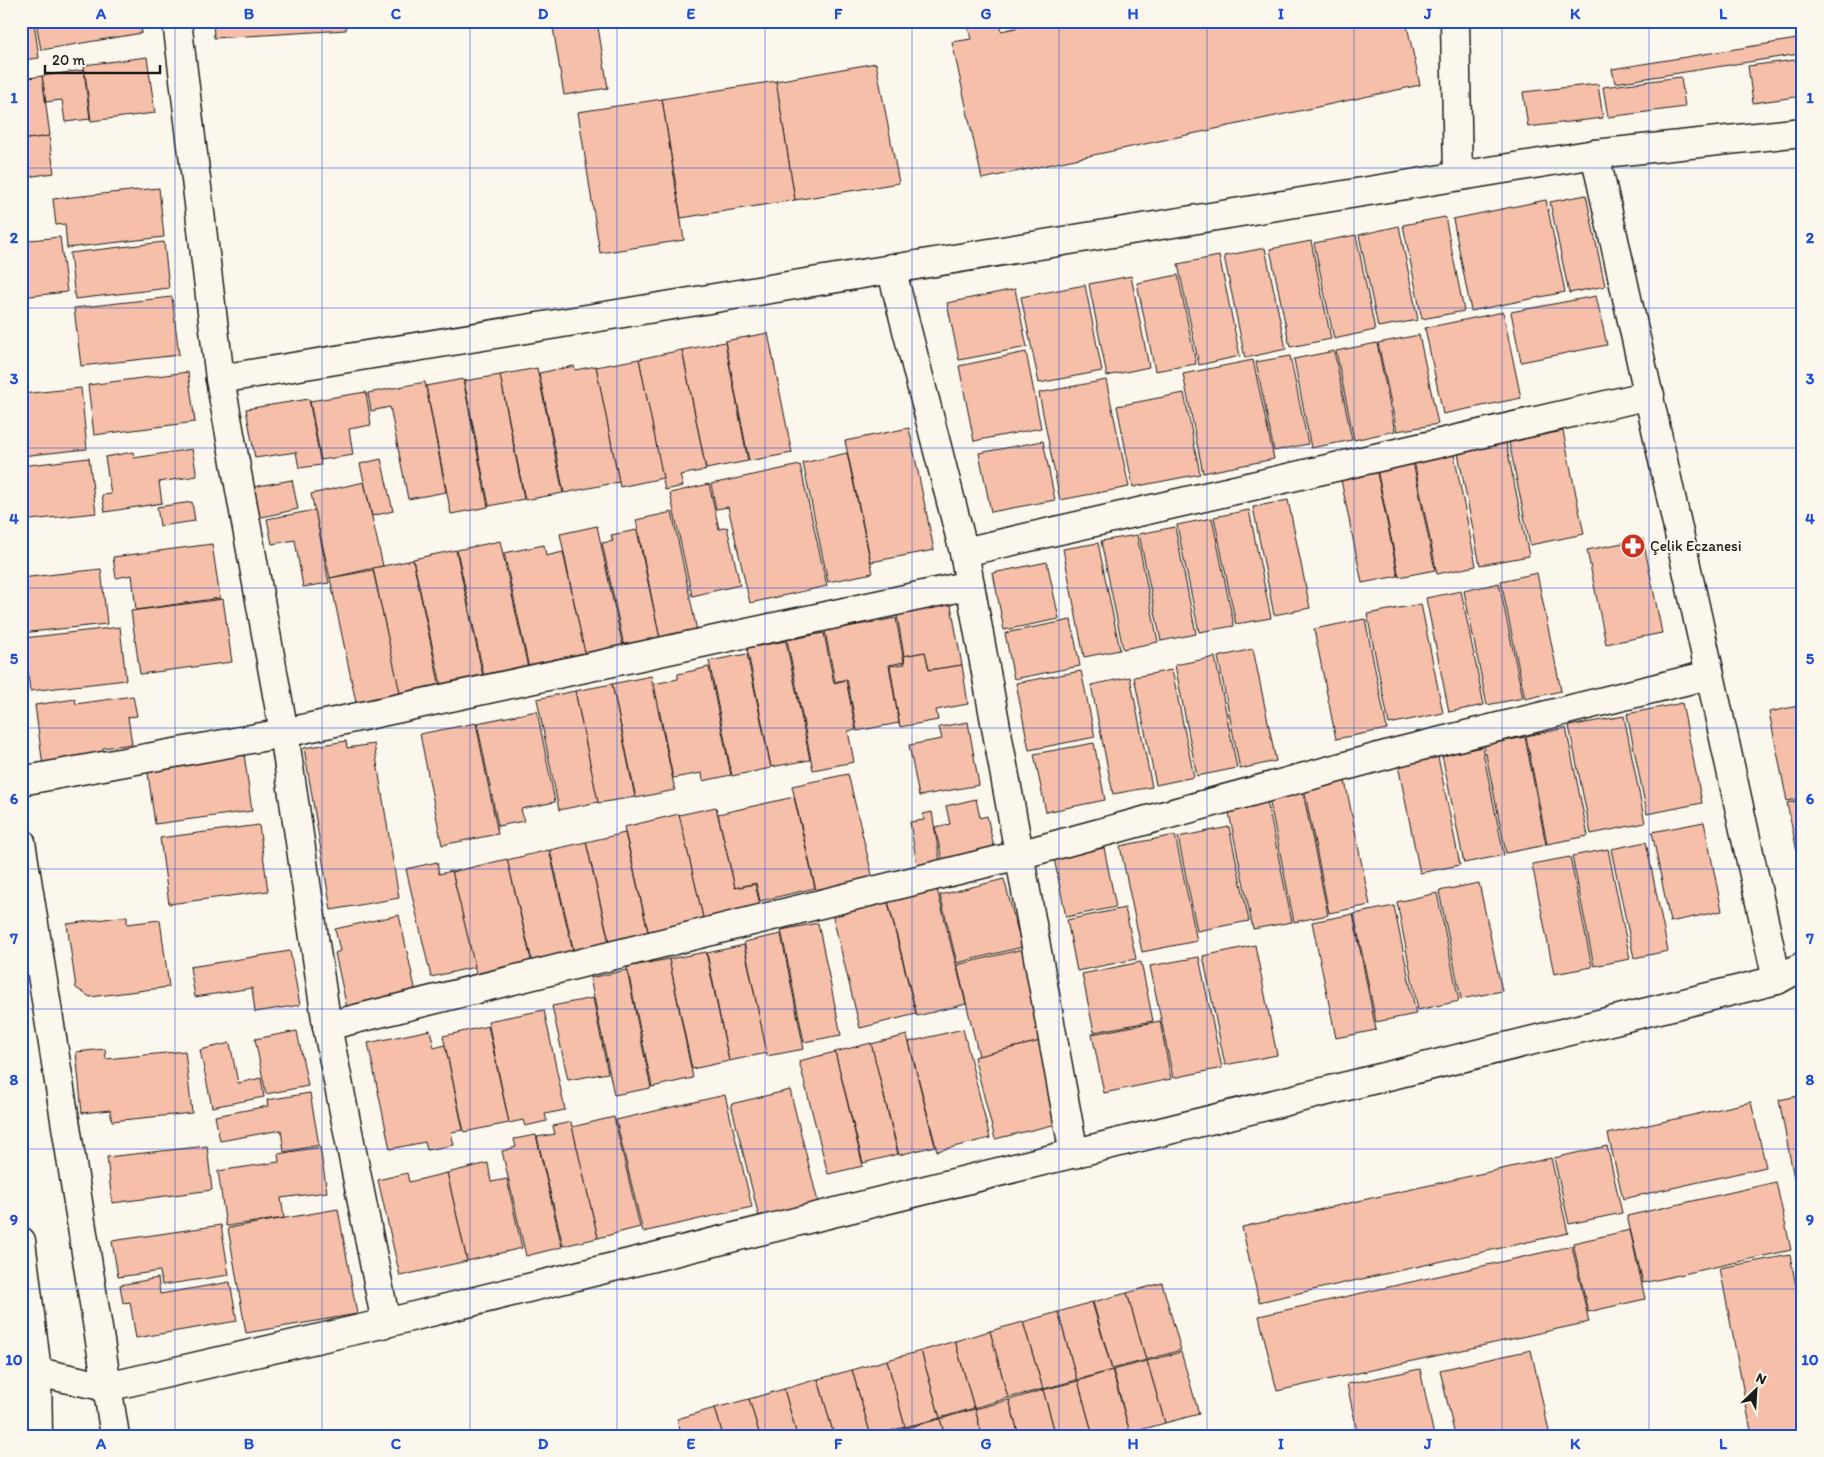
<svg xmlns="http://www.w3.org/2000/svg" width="1824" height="1457" font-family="Itim,sans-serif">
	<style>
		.building { fill: #f6bfa9; stroke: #1c1c1c }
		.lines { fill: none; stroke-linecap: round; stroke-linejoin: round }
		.minor-casing { stroke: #1c1c1c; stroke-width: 31 }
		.tertiary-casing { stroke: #1c1c1c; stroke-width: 31 }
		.secondary-casing { stroke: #1c1c1c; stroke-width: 31 }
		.minor { stroke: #fbf7ec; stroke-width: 28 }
		.tertiary { stroke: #fbf7ec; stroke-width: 28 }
		.secondary { stroke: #fbf7ec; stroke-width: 28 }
		.grid { fill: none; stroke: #1d4ed8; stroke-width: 1; stroke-opacity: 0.55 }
		.labels { text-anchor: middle; stroke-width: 4; stroke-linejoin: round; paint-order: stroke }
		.poi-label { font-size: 15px; fill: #1c1c1c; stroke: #fbf7ec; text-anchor: start }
		.neatline { fill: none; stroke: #1d4ed8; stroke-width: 2 }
		.grid-label { font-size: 16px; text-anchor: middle; font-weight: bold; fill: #1d4ed8 }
	</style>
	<rect width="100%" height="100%" fill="#fbf7ec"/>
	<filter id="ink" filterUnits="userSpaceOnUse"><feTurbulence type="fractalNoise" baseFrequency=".02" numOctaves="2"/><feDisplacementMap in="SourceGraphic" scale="10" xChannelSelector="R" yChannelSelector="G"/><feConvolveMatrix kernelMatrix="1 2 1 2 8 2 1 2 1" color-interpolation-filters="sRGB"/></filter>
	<g filter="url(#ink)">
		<!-- building -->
		<g class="building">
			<polygon points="36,21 140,21 142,33 41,50"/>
			<polygon points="213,21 346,21 346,30 214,38"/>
			<polygon points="552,21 597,21 608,88 564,95"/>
			<polygon points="982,21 999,21 1001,31 1048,21 1406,21 1420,85 982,179 952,42 971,39 967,24"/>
			<polygon points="34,22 39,58 21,60 21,24"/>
			<polygon points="1797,39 1799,54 1615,83 1612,69"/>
			<polygon points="147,57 155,113 91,121 84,65"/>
			<polygon points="1803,59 1803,96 1753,103 1748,66"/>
			<polygon points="876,63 899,183 795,200 776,81"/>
			<polygon points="84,70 90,119 65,122 62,100 46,102 42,76"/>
			<polygon points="42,76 50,136 21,140 21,79"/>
			<polygon points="1681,77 1685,107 1608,117 1603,87"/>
			<polygon points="776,81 795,200 681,218 662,99"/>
			<polygon points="1598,84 1603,118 1528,127 1523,92"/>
			<polygon points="662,99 684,240 600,253 578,112"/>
			<polygon points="49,136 54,173 27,177 28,181 21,182 21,140"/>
			<polygon points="159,188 164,237 67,248 65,224 56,225 53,199"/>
			<polygon points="1586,195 1605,286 1569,293 1550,202"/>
			<polygon points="1546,200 1565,292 1471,311 1453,219"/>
			<polygon points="1445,217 1464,311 1422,319 1403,225"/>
			<polygon points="1399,226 1418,320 1378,327 1359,235"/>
			<polygon points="1356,235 1375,330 1334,339 1314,243"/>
			<polygon points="60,237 67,292 21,297 21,241"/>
			<polygon points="1311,241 1331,339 1290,347 1270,249"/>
			<polygon points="164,242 169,288 75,299 70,253"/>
			<polygon points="1265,248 1286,349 1245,358 1224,256"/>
			<polygon points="1219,256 1240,356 1199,365 1178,264"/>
			<polygon points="1178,275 1196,364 1155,371 1137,283"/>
			<polygon points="1131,276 1149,367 1107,376 1089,284"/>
			<polygon points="1085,285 1102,371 1039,383 1021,297"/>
			<polygon points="1015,289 1027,347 959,360 947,303"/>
			<polygon points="1596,296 1607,345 1521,362 1511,312"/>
			<polygon points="172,297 179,355 81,366 74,308"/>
			<polygon points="1503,312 1521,398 1443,414 1425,328"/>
			<polygon points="768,333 792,453 749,461 725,341"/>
			<polygon points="1419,335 1438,424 1397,431 1378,343"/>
			<polygon points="725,342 748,461 706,469 682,350"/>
			<polygon points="1377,343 1395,431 1354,440 1336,351"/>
			<polygon points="682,350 706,470 680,475 683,486 665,490 639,359"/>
			<polygon points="1334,351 1352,440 1311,448 1294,359"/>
			<polygon points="1026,352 1041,428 974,441 959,366"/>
			<polygon points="1290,356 1308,444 1274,451 1256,362"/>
			<polygon points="639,359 663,478 620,487 596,367"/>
			<polygon points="1253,360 1274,459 1203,473 1183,374"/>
			<polygon points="574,366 575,370 596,366 619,482 564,493 539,373"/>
			<polygon points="537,368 563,493 525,500 500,375"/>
			<polygon points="188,372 195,422 94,435 88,385"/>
			<polygon points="500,375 524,499 489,506 464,381"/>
			<polygon points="463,379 488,507 451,514 426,386"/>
			<polygon points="1106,380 1129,487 1060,500 1039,393"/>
			<polygon points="425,382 446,492 408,499 390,407 371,411 368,393"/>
			<polygon points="81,388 87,449 21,456 21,394"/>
			<polygon points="366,392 371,425 349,429 353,455 321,460 310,401"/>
			<polygon points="1184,393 1200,474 1133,487 1117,406"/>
			<polygon points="309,399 321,465 299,468 296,452 255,458 246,409"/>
			<polygon points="909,428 934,550 871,562 845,441"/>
			<polygon points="1563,431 1584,534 1530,545 1509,442"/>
			<polygon points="1043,441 1055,500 991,512 979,453"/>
			<polygon points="1506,443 1529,556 1480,565 1458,453"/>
			<polygon points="192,449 197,476 159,482 162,503 105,512 102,495 111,494 105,457 133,452 134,458"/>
			<polygon points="847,453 873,573 828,582 803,463"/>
			<polygon points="1454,454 1476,566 1437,574 1414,461"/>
			<polygon points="89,458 96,513 21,521 21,466"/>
			<polygon points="381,459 393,511 372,516 360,464"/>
			<polygon points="1413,462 1435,570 1399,577 1377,469"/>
			<polygon points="800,465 827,586 750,603 728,507 716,509 711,484"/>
			<polygon points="1376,468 1398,576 1362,583 1340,475"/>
			<polygon points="292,480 298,509 253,519 247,488"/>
			<polygon points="364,482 383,566 330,578 311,494"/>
			<polygon points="709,484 719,529 727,527 740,585 692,596 670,493"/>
			<polygon points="1288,500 1310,608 1274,615 1253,507"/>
			<polygon points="192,502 195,521 160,526 157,507"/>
			<polygon points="315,510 329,583 303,587 295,540 272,544 267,519"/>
			<polygon points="1249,510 1271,618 1236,624 1214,517"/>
			<polygon points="672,512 697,631 660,639 636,520"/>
			<polygon points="1212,518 1234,626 1199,632 1177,525"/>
			<polygon points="597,526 623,647 585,655 560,534"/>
			<polygon points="1175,527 1196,634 1161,641 1139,534"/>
			<polygon points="637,530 660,639 624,646 602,543 613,541 611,535"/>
			<polygon points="1137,535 1158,642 1123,649 1101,541"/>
			<polygon points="1643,539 1662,633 1606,644 1587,550"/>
			<polygon points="500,541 529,672 485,681 457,550"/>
			<polygon points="1098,543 1120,650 1084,657 1063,549"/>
			<polygon points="212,544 220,598 136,610 132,575 116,578 113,557"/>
			<polygon points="544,545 546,556 563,552 585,653 551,660 553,668 530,673 504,553"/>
			<polygon points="456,550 484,681 442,690 413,559"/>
			<polygon points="413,560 441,692 401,701 373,568"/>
			<polygon points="1047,562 1059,619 1004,630 993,573"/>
			<polygon points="101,569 107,624 21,633 21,578"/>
			<polygon points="373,570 402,702 358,712 330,578"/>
			<polygon points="1537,573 1561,691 1525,699 1501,581"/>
			<polygon points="1499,583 1523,698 1487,705 1464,591"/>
			<polygon points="1461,591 1484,705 1449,712 1426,598"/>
			<polygon points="223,599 232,662 140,674 131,611"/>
			<polygon points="950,600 962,665 929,670 925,652 904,656 896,609"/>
			<polygon points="1421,604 1443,713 1389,724 1367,614"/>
			<polygon points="896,618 904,662 889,665 899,723 857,731 847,679 835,682 825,631"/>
			<polygon points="1365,619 1387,729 1336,739 1314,629"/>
			<polygon points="1071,620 1080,666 1014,679 1005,633"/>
			<polygon points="120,627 126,680 30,691 24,638"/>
			<polygon points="824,633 834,683 846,680 856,730 848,731 854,762 813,770 787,640"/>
			<polygon points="786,641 810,760 771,767 747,648"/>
			<polygon points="1253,649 1276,761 1240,769 1218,657"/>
			<polygon points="925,652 929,670 962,665 968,704 936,710 938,720 900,727 890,666 905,664 904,656"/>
			<polygon points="747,654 771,768 732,776 709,661"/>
			<polygon points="1215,657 1237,768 1197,776 1175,665"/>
			<polygon points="709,667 731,775 703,781 702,773 673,778 654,684 678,679 678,674"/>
			<polygon points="1172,670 1194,777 1156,785 1134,677"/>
			<polygon points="1081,671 1095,737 1029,750 1016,683"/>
			<polygon points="651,676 675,790 636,798 612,684"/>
			<polygon points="1130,677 1152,787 1113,794 1091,685"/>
			<polygon points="612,684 635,797 598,803 575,691"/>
			<polygon points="575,691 598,802 559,810 537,699"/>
			<polygon points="133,696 137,716 128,717 132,744 103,748 104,757 43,766 35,705 75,699 76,704"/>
			<polygon points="1682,703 1702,803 1647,814 1627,714"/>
			<polygon points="1803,705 1803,798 1787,801 1769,712"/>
			<polygon points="537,711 555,802 521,809 524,821 498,826 477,723"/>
			<polygon points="1624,716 1645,823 1591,834 1569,726"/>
			<polygon points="968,722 979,785 919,796 909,745 942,739 939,727"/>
			<polygon points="476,723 498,834 442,845 420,734"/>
			<polygon points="1566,728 1588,836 1547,844 1526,736"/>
			<polygon points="1525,737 1546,845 1506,853 1484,745"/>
			<polygon points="346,741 347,748 374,744 399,898 331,910 304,748"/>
			<polygon points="1094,743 1105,800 1046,812 1034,754"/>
			<polygon points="243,747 252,811 155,824 146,759"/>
			<polygon points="1482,747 1504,855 1464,863 1442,755"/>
			<polygon points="1438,757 1460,865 1420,873 1398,765"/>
			<polygon points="848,774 874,883 817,895 792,786"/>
			<polygon points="1345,781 1370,905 1329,913 1304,789"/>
			<polygon points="1303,792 1328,915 1294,922 1269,798"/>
			<polygon points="794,797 815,888 760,901 756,883 735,888 718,814"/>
			<polygon points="976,799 980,818 987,816 995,852 943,863 935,827 950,824 946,806"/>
			<polygon points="1803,800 1803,881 1787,803"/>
			<polygon points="1267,801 1292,922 1253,929 1228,808"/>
			<polygon points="716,807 735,888 755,884 761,909 704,922 679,815"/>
			<polygon points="932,812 941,868 918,872 910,822 924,820 923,814"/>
			<polygon points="679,814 704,922 649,935 624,827"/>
			<polygon points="1704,822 1722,911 1670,922 1652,832"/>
			<polygon points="259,825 268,891 169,904 160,838"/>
			<polygon points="1229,827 1249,921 1197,931 1178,837"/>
			<polygon points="625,833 649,936 610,945 586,842"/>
			<polygon points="1175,835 1197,941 1142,952 1120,846"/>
			<polygon points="586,842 610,947 575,956 550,850"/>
			<polygon points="1646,842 1668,951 1634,958 1611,849"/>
			<polygon points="1104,848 1116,907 1066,917 1054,858"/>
			<polygon points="1608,849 1630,959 1594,966 1572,856"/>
			<polygon points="549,850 574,955 533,965 507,860"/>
			<polygon points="1570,857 1592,967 1554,974 1532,864"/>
			<polygon points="507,859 532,964 477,977 452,872"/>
			<polygon points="437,862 439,874 452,871 475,967 431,977 406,869"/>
			<polygon points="1004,879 1022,947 957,963 940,895"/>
			<polygon points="1479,883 1502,991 1461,999 1439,891"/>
			<polygon points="936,885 966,1004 917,1016 887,897"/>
			<polygon points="1437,893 1459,1001 1418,1010 1397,902"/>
			<polygon points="886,895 916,1014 860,1028 831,909"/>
			<polygon points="1394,906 1416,1014 1376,1022 1354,914"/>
			<polygon points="1125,908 1136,959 1077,971 1067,920"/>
			<polygon points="1353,914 1376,1030 1336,1038 1312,922"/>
			<polygon points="399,915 417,997 347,1008 335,953 340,951 335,929"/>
			<polygon points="127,916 127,924 160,920 169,987 90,997 76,988 67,924"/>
			<polygon points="818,923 841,1035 804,1042 781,930"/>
			<polygon points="781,934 804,1049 767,1056 744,942"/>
			<polygon points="744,945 767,1053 729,1061 707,953"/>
			<polygon points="1255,945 1277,1055 1225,1065 1203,956"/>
			<polygon points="1023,949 1045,1040 979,1056 957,965"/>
			<polygon points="290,951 300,1005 255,1012 252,988 195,997 190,967"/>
			<polygon points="706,952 729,1061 692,1069 669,959"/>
			<polygon points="1199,957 1222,1068 1173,1078 1150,966"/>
			<polygon points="669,959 693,1078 652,1087 627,967"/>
			<polygon points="1141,962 1153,1021 1094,1032 1082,974"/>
			<polygon points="627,970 651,1088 614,1095 590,978"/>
			<polygon points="593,998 608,1073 568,1080 552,1006"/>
			<polygon points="544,1010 565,1110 545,1114 547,1121 525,1126 523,1120 509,1123 488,1021"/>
			<polygon points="1160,1021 1171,1079 1104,1093 1092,1034"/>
			<polygon points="488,1026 509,1123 464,1132 443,1036"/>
			<polygon points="963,1029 990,1138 937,1151 909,1042"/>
			<polygon points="430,1030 434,1048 445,1045 463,1130 451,1132 454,1145 427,1150 425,1142 390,1149 368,1043"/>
			<polygon points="297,1031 308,1086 266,1094 255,1039"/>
			<polygon points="907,1035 935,1146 899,1155 871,1044"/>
			<polygon points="1041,1041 1061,1123 995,1139 974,1057"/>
			<polygon points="230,1043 238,1083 261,1078 264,1097 212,1107 200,1050"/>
			<polygon points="871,1043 898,1154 863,1163 835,1052"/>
			<polygon points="105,1049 106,1059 185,1051 192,1113 112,1121 110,1110 82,1113 76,1052"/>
			<polygon points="835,1052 863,1166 828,1174 799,1061"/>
			<polygon points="790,1090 818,1202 759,1217 731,1104"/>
			<polygon points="310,1093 319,1145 284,1152 281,1130 220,1141 215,1116 268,1106 267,1100"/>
			<polygon points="725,1095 752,1207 643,1232 616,1120"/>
			<polygon points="1803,1095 1803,1225 1779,1100"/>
			<polygon points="1751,1102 1766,1167 1623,1199 1608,1134"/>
			<polygon points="614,1117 640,1227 598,1238 572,1127"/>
			<polygon points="571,1122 598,1238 563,1246 537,1137 555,1134 553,1126"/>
			<polygon points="536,1135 562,1247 526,1256 502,1151 516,1147 514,1139"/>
			<polygon points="207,1146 212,1190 112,1203 107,1157"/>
			<polygon points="1607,1146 1622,1213 1569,1224 1554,1158"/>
			<polygon points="320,1147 327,1192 281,1198 284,1218 226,1226 218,1171 279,1162 278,1154"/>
			<polygon points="1551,1158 1568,1233 1259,1302 1242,1227"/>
			<polygon points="488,1163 491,1182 507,1179 522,1248 467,1261 447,1173"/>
			<polygon points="407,1173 409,1182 447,1173 467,1261 400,1276 378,1180"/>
			<polygon points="1776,1182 1791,1250 1643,1283 1627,1216"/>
			<polygon points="338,1209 357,1314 246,1333 228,1228"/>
			<polygon points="221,1225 229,1275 162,1285 160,1271 118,1277 112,1241"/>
			<polygon points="1630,1230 1645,1299 1588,1312 1573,1243"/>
			<polygon points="1572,1246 1589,1322 1277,1391 1259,1316"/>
			<polygon points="1790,1255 1803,1322 1803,1436 1752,1436 1720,1268"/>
			<polygon points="158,1278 160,1294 230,1282 237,1321 136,1338 130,1302 123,1303 120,1285"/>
			<polygon points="1162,1283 1181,1350 1146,1360 1127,1293"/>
			<polygon points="1127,1293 1146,1360 1112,1369 1093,1302"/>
			<polygon points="1092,1302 1112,1370 1077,1380 1058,1312"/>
			<polygon points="1058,1312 1077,1380 1043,1389 1023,1322"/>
			<polygon points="1023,1322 1043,1389 1008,1398 990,1331"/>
			<polygon points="990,1331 1008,1398 974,1408 955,1341"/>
			<polygon points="955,1341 974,1408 940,1418 921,1351"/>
			<polygon points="1531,1350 1550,1436 1455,1436 1440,1370"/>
			<polygon points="921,1351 940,1418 905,1427 887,1360"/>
			<polygon points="1181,1352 1199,1414 1165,1423 1147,1361"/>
			<polygon points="887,1360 905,1427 871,1436 852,1370"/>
			<polygon points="1147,1361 1165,1423 1130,1433 1113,1370"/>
			<polygon points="1420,1369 1434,1436 1358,1436 1347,1384"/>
			<polygon points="852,1370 871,1436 834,1436 818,1379"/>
			<polygon points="1112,1370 1130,1433 1121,1436 1093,1436 1078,1381"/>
			<polygon points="818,1379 834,1436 797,1436 784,1389"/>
			<polygon points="1078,1381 1093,1436 1056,1436 1043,1390"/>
			<polygon points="784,1389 797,1436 760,1436 749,1399"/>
			<polygon points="1043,1390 1056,1436 1019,1436 1009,1400"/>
			<polygon points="749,1399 760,1436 723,1436 715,1408"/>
			<polygon points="1009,1400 1019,1436 982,1436 975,1409"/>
			<rect x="21" y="1408" width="5" height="28"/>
			<polygon points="715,1408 723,1436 682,1436 677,1419"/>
			<polygon points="975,1409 982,1436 945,1436 940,1419"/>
			<polygon points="940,1419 945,1436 908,1436 906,1428"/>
			<polygon points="906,1428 908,1436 878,1436"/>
		</g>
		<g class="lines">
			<defs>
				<g id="minor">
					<polyline points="177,21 220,379 284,733 327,1026 386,1323"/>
					<polyline points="1455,21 1458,176"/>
					<polyline points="1595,154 1803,132"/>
					<polyline points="891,268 964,552 1074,1154"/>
					<path d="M 220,379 L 1595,154 C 1657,429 1716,705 1777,980"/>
					<polyline points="964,552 1650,395"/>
					<polyline points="21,781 284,733 970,585"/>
					<polyline points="327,1026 1019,855 1397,752 1709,675"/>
				</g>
				<polyline id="tertiary" points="37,1372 107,1387 386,1323 1777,980 1803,966"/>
				<g id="secondary">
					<polyline points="21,842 115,1436"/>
					<polyline points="21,1241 37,1372 38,1436"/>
				</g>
			</defs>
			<!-- minor casing -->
			<use href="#minor" class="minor-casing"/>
			<!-- tertiary casing -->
			<use href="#tertiary" class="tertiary-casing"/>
			<!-- secondary casing -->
			<use href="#secondary" class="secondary-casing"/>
			<!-- minor -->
			<use href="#minor" class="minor"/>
			<!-- tertiary -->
			<use href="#tertiary" class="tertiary"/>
			<!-- secondary -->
			<use href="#secondary" class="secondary"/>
		</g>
	</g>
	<!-- grid -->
	<path class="grid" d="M 175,21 L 175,1436M 322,21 L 322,1436M 470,21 L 470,1436M 617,21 L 617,1436M 765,21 L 765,1436M 912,21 L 912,1436M 1059,21 L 1059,1436M 1207,21 L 1207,1436M 1354,21 L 1354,1436M 1502,21 L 1502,1436M 1649,21 L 1649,1436M 21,168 L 1803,168M 21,308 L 1803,308M 21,448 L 1803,448M 21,588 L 1803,588M 21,728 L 1803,728M 21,869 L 1803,869M 21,1009 L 1803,1009M 21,1149 L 1803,1149M 21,1289 L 1803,1289"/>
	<!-- icons -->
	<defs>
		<symbol id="pharmacy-disc" viewBox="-11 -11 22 22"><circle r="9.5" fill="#c8321e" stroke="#fbf7ec"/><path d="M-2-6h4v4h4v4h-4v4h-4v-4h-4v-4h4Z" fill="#fff"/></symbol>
	</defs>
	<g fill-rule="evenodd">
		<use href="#pharmacy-disc" x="1619" y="532" width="28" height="28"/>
	</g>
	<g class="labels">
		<!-- poi labels -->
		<g class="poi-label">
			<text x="1650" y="551">Çelik Eczanesi</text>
		</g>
	</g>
	<!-- margin -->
	<rect width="1824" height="1457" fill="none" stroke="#fbf7ec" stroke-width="55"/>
	<!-- north arrow -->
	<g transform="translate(1756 1390) rotate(25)" stroke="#fbf7ec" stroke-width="4" paint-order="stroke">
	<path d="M0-4L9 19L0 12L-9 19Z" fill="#1c1c1c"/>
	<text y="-8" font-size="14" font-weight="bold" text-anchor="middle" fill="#1c1c1c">N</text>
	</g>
	<!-- scale -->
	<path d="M45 65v8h115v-8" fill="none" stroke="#1c1c1c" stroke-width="2.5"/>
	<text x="52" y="65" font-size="15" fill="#1c1c1c" stroke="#fbf7ec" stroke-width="4" paint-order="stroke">20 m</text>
	<rect x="28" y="28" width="1768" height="1402" class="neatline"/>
	<g class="grid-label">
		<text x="101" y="19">A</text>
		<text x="249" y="19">B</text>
		<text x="396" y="19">C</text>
		<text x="543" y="19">D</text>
		<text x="691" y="19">E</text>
		<text x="838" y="19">F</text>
		<text x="986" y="19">G</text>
		<text x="1133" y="19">H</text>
		<text x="1281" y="19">I</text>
		<text x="1428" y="19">J</text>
		<text x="1575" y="19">K</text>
		<text x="1723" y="19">L</text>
		<text x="14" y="103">1</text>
		<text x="1810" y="103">1</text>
		<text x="14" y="243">2</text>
		<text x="1810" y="243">2</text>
		<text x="14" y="384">3</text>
		<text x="1810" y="384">3</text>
		<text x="14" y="524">4</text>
		<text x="1810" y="524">4</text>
		<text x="14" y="664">5</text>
		<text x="1810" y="664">5</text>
		<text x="14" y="804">6</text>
		<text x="1810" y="804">6</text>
		<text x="14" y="944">7</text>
		<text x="1810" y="944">7</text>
		<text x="14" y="1085">8</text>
		<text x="1810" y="1085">8</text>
		<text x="14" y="1225">9</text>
		<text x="1810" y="1225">9</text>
		<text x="14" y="1365">10</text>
		<text x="1810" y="1365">10</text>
		<text x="101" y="1449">A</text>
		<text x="249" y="1449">B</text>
		<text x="396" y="1449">C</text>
		<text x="543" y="1449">D</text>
		<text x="691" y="1449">E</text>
		<text x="838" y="1449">F</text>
		<text x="986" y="1449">G</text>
		<text x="1133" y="1449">H</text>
		<text x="1281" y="1449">I</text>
		<text x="1428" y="1449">J</text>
		<text x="1575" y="1449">K</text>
		<text x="1723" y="1449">L</text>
	</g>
</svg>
